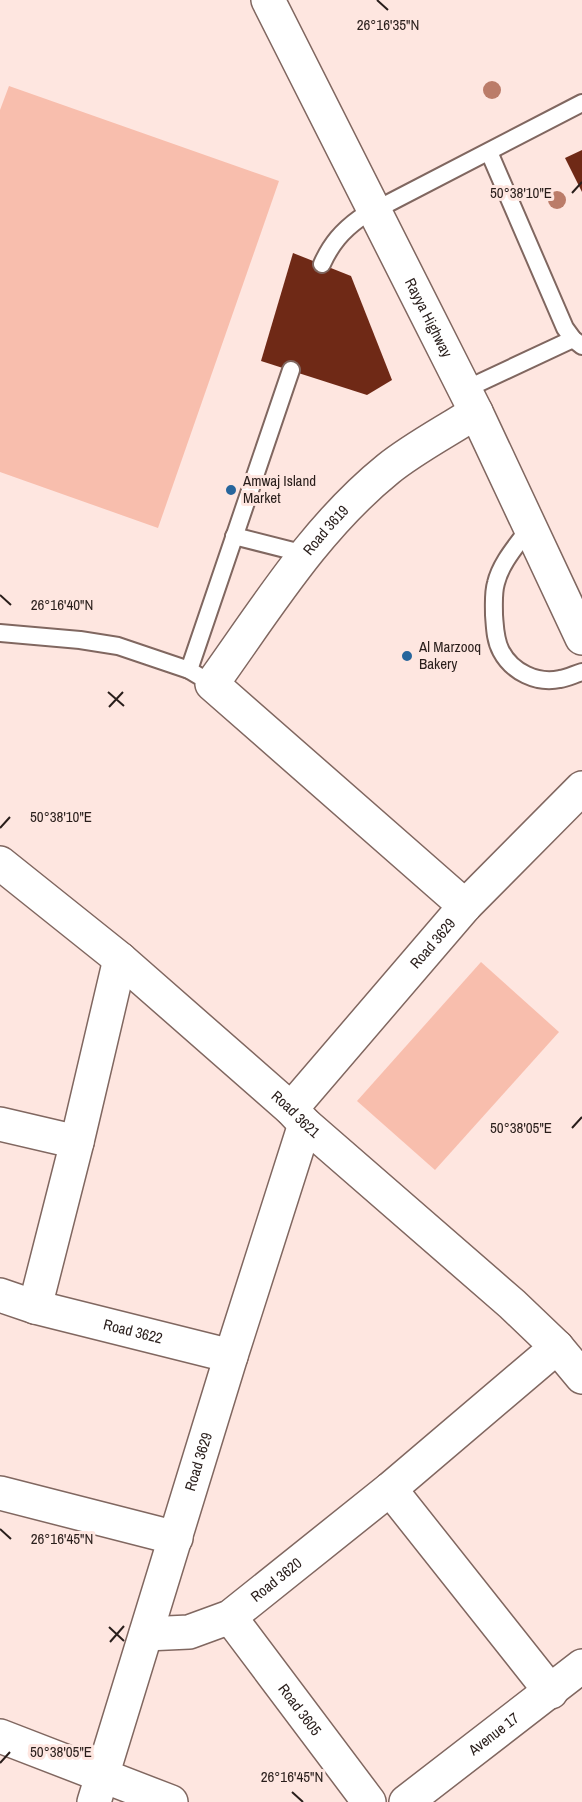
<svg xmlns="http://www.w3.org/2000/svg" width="582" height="1802" font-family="'Archivo Narrow',sans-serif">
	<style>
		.green { fill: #f8bead }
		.building { fill: #6f2916 }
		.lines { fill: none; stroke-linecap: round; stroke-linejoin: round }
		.service-casing { stroke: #806760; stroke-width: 20 }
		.minor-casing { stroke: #806760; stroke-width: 36 }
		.secondary-casing { stroke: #806760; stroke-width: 36 }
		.service { stroke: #fff; stroke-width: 16 }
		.minor { stroke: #fff; stroke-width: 33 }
		.secondary { stroke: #fff; stroke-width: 33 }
		.tree { fill: #bb7c69 }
		.ticks { fill: none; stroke: #291e1b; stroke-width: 2 }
		.poi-dot { fill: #27659c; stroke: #fee6e0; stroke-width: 2 }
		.labels { text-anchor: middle; stroke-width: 6; stroke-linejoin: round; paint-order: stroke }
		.street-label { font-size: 15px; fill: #291e1b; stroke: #fee6e0 }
		.poi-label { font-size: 15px; fill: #291e1b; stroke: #fee6e0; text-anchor: start }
		.ticks-label { font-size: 15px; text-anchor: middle; fill: #291e1b; stroke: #fee6e0; stroke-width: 6; stroke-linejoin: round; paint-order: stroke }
	</style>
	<rect width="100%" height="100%" fill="#fee6e0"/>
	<!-- green -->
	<g class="green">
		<polygon points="9,86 279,181 158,528 0,472 0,110"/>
		<polygon points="481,962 559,1032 435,1170 357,1101"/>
	</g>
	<!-- building -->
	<g class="building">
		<polygon points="582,150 582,192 565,158"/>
		<polygon points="293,253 351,276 392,380 367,395 261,361"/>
	</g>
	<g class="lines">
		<defs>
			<g id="service">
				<polyline points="489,152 565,328 573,339 582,346"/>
				<path d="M 322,264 C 331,244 342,231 360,218 L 582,103"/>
				<polyline points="464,390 573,339"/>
				<path d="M 530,527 C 518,544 501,562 496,583 C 493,593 494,604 494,615 C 495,627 495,640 501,651 C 512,672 537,684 560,679 C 567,678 575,674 582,672"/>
				<polyline points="234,536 305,554"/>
				<polyline points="0,633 80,640 118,646 189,670 199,676"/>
				<polyline points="189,670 291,370"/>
			</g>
			<g id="minor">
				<path id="s1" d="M 0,863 L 120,959 L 291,1109 L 305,1124 L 512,1304 L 557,1347 L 582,1377"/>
				<path id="s2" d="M 465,906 L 212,684 C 266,609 315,528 388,469 C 414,448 447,431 476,412"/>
				<path id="s3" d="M 291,1109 L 465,906 L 582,788"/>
				<polyline points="0,1124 77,1142"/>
				<path id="s4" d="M 0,1295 L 35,1307 L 231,1356"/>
				<polyline points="35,1307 77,1142 120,959"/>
				<polyline points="390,1489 551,1692"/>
				<polyline points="0,1493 176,1538"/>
				<path id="s5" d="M 230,1617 L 369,1802"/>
				<path id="s6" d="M 146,1634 L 189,1632 L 230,1617 L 390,1489 L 557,1347"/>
				<polyline points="0,1736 171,1802"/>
				<path id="s7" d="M 94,1802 L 231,1356 L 305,1124"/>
				<path id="s8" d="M 406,1802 L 582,1666"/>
			</g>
			<g id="secondary">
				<path id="s9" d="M 268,0 L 476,412 L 582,638"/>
			</g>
		</defs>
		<!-- service casing -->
		<use href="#service" class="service-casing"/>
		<!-- minor casing -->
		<use href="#minor" class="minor-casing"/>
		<!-- secondary casing -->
		<use href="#secondary" class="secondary-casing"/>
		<!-- service -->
		<use href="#service" class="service"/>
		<!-- minor -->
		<use href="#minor" class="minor"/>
		<!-- secondary -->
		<use href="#secondary" class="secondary"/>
	</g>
	<!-- trees -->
	<g class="tree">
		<circle cx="492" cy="90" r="9"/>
		<circle cx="557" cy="200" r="9"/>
	</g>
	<!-- ticks -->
	<path class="ticks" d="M 377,0 L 388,10M 572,193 L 582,182M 0,595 L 11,605M 108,692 L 124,706M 109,707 L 123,692M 0,828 L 10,817M 572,1128 L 582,1117M 0,1529 L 11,1539M 109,1627 L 124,1641M 110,1642 L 124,1626M 0,1763 L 10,1752M 292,1792 L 303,1802"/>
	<!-- markers -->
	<g class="poi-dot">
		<circle cx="231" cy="490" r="6"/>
		<circle cx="407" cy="656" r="6"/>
	</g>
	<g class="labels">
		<!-- street labels -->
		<g class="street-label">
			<text dy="5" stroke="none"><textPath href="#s9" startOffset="356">Rayya Highway</textPath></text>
			<text dy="5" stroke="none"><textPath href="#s2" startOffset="528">Road 3619</textPath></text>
			<text dy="5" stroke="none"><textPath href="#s3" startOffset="218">Road 3629</textPath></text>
			<text dy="5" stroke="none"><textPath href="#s1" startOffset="388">Road 3621</textPath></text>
			<text dy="5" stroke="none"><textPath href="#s4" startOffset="138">Road 3622</textPath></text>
			<text dy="5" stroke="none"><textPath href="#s7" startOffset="356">Road 3629</textPath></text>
			<text dy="5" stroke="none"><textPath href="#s6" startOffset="146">Road 3620</textPath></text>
			<text dy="5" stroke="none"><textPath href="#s5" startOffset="116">Road 3605</textPath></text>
			<text dy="5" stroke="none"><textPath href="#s8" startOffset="111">Avenue 17</textPath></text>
		</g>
		<!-- poi labels -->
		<g class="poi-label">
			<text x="243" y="486">Amwaj Island<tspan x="243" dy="17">Market</tspan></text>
			<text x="419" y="652">Al Marzooq<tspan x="419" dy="17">Bakery</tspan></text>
		</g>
	</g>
	<g class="ticks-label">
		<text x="388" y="30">26°16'35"N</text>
		<text x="521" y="198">50°38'10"E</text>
		<text x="62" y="610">26°16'40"N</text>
		<text x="61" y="822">50°38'10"E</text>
		<text x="521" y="1133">50°38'05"E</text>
		<text x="62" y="1544">26°16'45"N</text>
		<text x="61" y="1757">50°38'05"E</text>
		<text x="292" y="1782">26°16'45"N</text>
	</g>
</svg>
